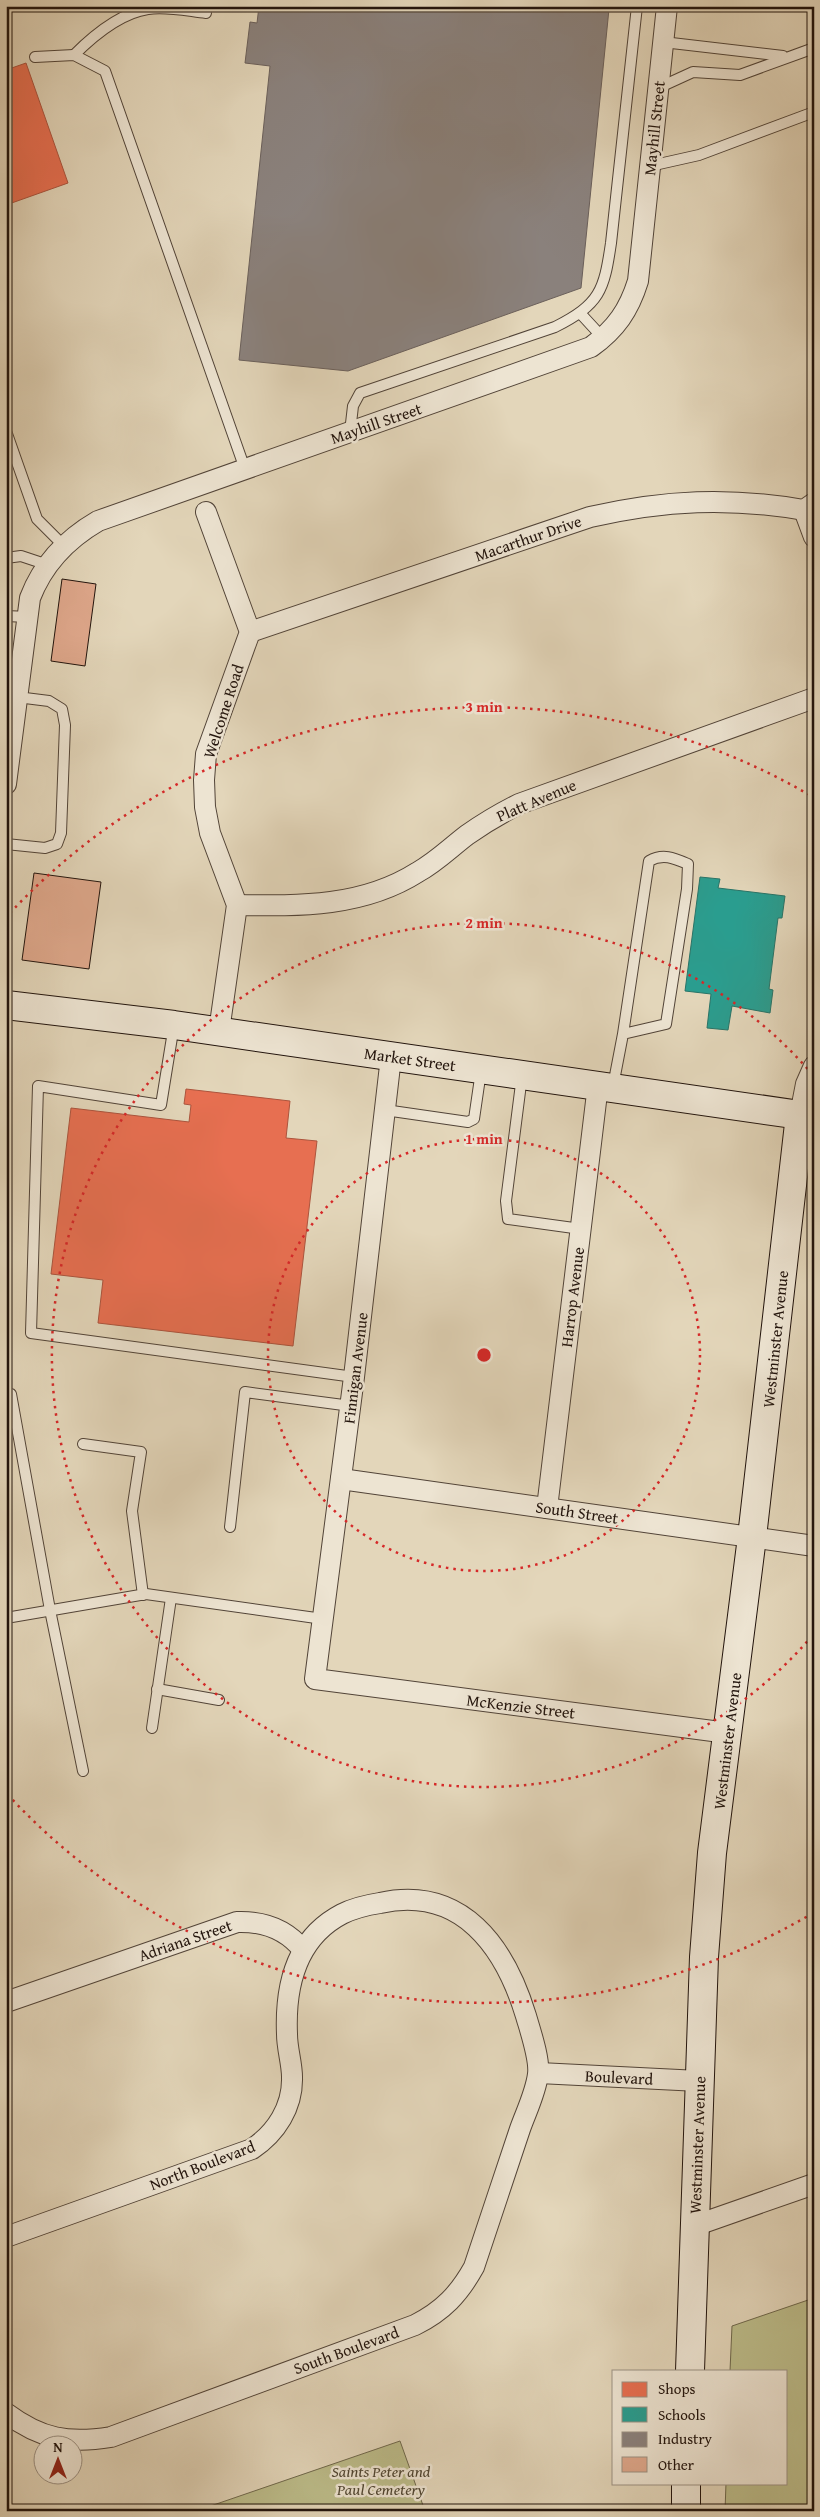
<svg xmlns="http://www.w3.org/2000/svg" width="820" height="2517" font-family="'Gentium Book Plus',serif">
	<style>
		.green { fill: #bcbc8a; stroke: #6f684c }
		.shops { fill: #e76f51; stroke: #ac543d }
		.schools { fill: #2a9d8f; stroke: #287468 }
		.industry { fill: #8a817c; stroke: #6b605b }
		.building { fill: #dfa88c; stroke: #22140d }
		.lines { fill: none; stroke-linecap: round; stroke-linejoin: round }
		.lane-casing { stroke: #524438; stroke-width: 12 }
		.street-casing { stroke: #524438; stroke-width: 22 }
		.secondary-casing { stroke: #22140d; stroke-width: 30 }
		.lane { stroke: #ede4d2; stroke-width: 10 }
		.street { stroke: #ede4d2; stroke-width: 20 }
		.secondary { stroke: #ede4d2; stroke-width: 28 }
		.ring { fill: none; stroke: #d62828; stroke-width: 2.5; stroke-dasharray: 2.5 5 }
		.labels { text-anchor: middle; stroke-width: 5; stroke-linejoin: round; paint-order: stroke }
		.street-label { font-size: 16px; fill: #22140d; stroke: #ede4d2 }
		.park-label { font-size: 16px; font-style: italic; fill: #504632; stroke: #ede4d2 }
		.centre { fill: #d62828; stroke: #ede4d2; stroke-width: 2.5 }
		.ring-label { font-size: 15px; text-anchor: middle; font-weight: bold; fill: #d62828; stroke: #ede4d2; stroke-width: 5; stroke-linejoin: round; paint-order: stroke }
	</style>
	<rect width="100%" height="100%" fill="#e3d6ba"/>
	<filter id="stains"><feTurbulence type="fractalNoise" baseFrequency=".004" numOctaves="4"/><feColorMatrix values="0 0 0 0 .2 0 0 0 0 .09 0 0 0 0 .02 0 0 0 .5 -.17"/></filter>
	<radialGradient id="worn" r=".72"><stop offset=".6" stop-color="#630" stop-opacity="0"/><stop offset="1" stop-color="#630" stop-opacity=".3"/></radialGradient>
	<!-- green -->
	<g class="green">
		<polygon points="814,2298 814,2511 725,2511 726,2483 786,2483 786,2371 730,2371 732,2326"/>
		<polygon points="400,2441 425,2511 196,2511"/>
	</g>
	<!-- shops -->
	<g class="shops">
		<polygon points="26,63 68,183 6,205 6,70"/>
		<polygon points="186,1089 290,1101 286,1138 317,1141 293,1346 98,1323 103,1280 51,1274 71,1108 189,1122 191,1105 184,1104"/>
	</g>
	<!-- schools -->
	<polygon class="schools" points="700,877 720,879 718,888 785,896 782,918 778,918 769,989 773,990 770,1013 732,1006 728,1030 707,1028 711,994 685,991"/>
	<!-- industry -->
	<polygon class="industry" points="259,6 585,6 609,9 581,288 348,371 239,360 270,66 245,63 250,22 257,23"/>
	<!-- building -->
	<g class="building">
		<polygon points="62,579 96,584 85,666 51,661"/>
		<polygon points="34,873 101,882 89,969 22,960"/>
	</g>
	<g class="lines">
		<defs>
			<g id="lane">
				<polyline points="663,42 783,56"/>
				<path d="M 74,55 C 93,36 120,13 148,9 C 166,6 188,11 206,13"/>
				<polyline points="35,57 74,55 105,71 245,469"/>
				<polyline points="658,88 693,72 740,75 814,48"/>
				<polyline points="650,166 699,155 814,112"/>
				<polyline points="580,313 603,338"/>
				<polyline points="6,431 37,519 64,546"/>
				<path d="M 350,432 L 353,406 L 360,393 L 555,327 C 600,304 604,291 611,243 L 637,6"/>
				<polyline points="6,558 21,556 48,565"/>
				<polyline points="6,616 28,617"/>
				<polyline points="6,844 45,848 57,844 61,833 65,725 62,709 49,701 17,697"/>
				<polyline points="174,1025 161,1105 38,1086 31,1333 354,1377"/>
				<polyline points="522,1076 506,1201 508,1219 581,1229"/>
				<path d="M 613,1086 L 623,1034 L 649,861 C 663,853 674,858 688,864 L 687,889 L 666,1024 L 623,1034"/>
				<polyline points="385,1110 468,1122 474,1119 481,1071"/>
				<polyline points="11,1394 50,1610 83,1771"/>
				<polyline points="83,1444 141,1452 132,1511 143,1595"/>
				<polyline points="230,1527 245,1392 351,1406"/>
				<polyline points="6,1618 146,1594 323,1619"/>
				<polyline points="157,1689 219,1700"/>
				<polyline points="152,1728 171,1598"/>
			</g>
			<g id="street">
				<polyline points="804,510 814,537"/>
				<polyline points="206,512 250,632 206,754 204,780 205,807 210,833 237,905 219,1031"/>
				<path d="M 250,632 L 590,517 C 665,500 729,497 804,510 L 814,503"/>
				<path d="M 6,784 L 30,598 C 43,564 67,539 98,521 L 591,347 C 616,329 629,310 638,281 L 667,6"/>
				<path d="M 237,905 C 301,906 363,907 418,872 C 436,862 450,848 467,835 C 484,823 501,813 519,804 L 814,698"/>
				<polyline points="391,1057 354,1377 315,1679 728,1733"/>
				<polyline points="800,1115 806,1084 814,1066"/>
				<polyline points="341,1479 814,1546"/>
				<polyline points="547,1508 598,1085"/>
				<path d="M 6,2002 L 237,1922 C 264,1921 286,1929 303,1950"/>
				<polyline points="539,2073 699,2081"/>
				<polyline points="694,2226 814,2184"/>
				<path d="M 6,2237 L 252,2149 C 276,2133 293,2107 292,2077 C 292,2063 287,2049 287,2034 C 285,1986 296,1938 342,1914 C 354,1908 367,1905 380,1903 C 462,1885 505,1947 526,2016 C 530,2030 540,2059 538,2074 C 536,2092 526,2112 520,2129 C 505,2175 489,2221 474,2267 C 459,2294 443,2311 415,2325 L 111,2437 C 68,2444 41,2439 6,2413"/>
			</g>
			<g id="secondary">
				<polyline points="6,1005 174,1025 814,1117"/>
				<polyline points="690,2371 704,1957 712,1853 752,1537 800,1115"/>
				<polyline points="686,2511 686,2483"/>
			</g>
		</defs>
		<!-- lane casing -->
		<use href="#lane" class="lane-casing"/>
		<!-- street casing -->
		<use href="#street" class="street-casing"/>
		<!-- secondary casing -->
		<use href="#secondary" class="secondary-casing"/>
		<!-- lane -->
		<use href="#lane" class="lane"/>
		<!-- street -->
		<use href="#street" class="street"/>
		<!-- secondary -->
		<use href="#secondary" class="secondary"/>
	</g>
	<!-- distance rings -->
	<g class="ring">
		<circle cx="484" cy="1355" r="216"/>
		<path d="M812 1636A432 432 0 1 1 812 1074"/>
		<path d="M813 1913A648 648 0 0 1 10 1797M10 913A648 648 0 0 1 813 797"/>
	</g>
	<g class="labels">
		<!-- street labels -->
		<g class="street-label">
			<text transform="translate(654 128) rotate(-84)" y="6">Mayhill Street</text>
			<text transform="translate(376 423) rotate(-19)" y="6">Mayhill Street</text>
			<text transform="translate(528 538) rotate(-19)" y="6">Macarthur Drive</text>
			<text transform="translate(223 711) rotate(-72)" y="6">Welcome Road</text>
			<text transform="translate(536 800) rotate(-23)" y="6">Platt Avenue</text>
			<text transform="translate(410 1059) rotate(8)" y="6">Market Street</text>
			<text transform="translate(572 1297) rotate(-83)" y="6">Harrop Avenue</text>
			<text transform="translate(775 1339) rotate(-84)" y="6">Westminster Avenue</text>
			<text transform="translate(355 1368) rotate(-83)" y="6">Finnigan Avenue</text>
			<text transform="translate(577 1512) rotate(8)" y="6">South Street</text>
			<text transform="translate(521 1706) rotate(7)" y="6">McKenzie Street</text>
			<text transform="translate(727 1741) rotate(-83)" y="6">Westminster Avenue</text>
			<text transform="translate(185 1940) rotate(-19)" y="6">Adriana Street</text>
			<text transform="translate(619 2077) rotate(3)" y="6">Boulevard</text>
			<text transform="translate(697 2145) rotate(-88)" y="6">Westminster Avenue</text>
			<text transform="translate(202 2165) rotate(-21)" y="6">North Boulevard</text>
			<text transform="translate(346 2350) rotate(-20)" y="6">South Boulevard</text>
		</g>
		<!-- park labels -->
		<g class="park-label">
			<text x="381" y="2477">Saints Peter and<tspan x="381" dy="18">Paul Cemetery</tspan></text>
		</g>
	</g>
	<circle cx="484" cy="1355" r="8" class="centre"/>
	<g class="ring-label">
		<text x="484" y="712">3 min</text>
		<text x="484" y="928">2 min</text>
		<text x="484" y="1144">1 min</text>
	</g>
	<!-- margin -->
	<rect width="820" height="2517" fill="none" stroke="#e3d6ba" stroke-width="25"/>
	<rect x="8" y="8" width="805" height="2502" fill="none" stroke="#22140d" stroke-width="2.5"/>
	<rect x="12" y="12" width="795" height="2492" fill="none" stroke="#22140d"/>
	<!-- legend -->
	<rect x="612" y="2370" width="175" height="115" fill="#ede4d2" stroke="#9c9183"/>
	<rect x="622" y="2382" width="25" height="15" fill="#e76f51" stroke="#9c9183"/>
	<text x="658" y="2394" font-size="15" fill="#22140d">Shops</text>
	<rect x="622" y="2407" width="25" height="15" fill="#2a9d8f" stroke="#9c9183"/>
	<text x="658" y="2420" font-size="15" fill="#22140d">Schools</text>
	<rect x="622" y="2432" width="25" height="15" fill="#8a817c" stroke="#9c9183"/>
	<text x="658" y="2444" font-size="15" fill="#22140d">Industry</text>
	<rect x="622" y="2457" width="25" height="15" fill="#dfa88c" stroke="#9c9183"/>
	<text x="658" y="2470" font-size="15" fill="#22140d">Other</text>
	<!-- north arrow -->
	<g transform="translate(58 2460)"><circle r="24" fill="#ede4d2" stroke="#9c9183"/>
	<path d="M0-4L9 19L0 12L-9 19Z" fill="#8f2418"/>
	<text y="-8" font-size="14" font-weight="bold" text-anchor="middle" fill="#22140d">N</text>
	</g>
	<rect width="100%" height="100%" filter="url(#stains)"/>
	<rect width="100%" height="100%" fill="url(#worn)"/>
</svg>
